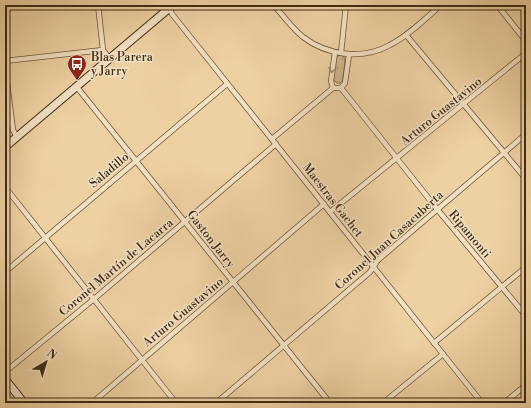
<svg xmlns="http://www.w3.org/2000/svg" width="531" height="408" font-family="'Libre Bodoni',serif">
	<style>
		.park { fill: url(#park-crowns); stroke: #887050 }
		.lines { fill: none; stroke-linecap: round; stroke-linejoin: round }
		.street-casing { stroke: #6c5438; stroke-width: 6 }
		.secondary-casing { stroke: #402b15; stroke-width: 9 }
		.street { stroke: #f4e1c3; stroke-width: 4.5 }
		.secondary { stroke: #f4e1c3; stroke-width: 7 }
		.oneway { stroke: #9a866c }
		.labels { text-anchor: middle; stroke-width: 3; stroke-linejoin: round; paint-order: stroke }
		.poi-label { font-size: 12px; fill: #402b15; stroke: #f4e1c3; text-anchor: start }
		.street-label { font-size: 12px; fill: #402b15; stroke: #f4e1c3 }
	</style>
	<defs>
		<pattern id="park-crowns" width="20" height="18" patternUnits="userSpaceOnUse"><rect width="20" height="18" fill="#d0b58b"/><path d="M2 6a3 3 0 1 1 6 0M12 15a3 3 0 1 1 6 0" fill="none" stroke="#aa9370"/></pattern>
	</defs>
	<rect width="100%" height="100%" fill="#eed1a3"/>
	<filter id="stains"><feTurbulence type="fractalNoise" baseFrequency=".005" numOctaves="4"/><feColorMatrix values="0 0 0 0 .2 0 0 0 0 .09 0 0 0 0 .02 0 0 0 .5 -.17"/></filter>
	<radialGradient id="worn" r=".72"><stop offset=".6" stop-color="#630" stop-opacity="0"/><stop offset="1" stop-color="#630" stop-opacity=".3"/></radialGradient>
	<!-- park -->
	<polygon class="park" points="340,55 343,56 345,59 343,80 340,83 337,83 333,79 336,57"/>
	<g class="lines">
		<defs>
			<g id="street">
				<polyline points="98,5 103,50 109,58"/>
				<path d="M 274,5 C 283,16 292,28 303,37 C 328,56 363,60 390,45 C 409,35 425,19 441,5"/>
				<polyline points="497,5 526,41"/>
				<polyline points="169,6 172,14 482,403"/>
				<polyline points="406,35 526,179"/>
				<polyline points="341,53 346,5"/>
				<polyline points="5,61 103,50"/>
				<polyline points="5,67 13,130 17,137"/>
				<polyline points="76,86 330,403"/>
				<polyline points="333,88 331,81 335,52"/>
				<polyline points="341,88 437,209 526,316"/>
				<polyline points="341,88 345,83 349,55"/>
				<polyline points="272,139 333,88 341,88"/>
				<polyline points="5,187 176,403"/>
				<polyline points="330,212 526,53"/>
				<polyline points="5,272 227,84"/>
				<polyline points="434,343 526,267"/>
				<polyline points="5,372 94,299 276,144"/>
				<polyline points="92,403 324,204"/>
				<polyline points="216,403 370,272 378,260 526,134"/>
				<polyline points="383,403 443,354"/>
				<polyline points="504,403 526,385"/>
			</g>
			<g id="secondary">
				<polyline points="5,147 173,5"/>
				<polyline points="5,379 24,403"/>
			</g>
		</defs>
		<!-- street casing -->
		<use href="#street" class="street-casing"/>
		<!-- secondary casing -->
		<use href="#secondary" class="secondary-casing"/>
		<!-- street -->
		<use href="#street" class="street"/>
		<!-- secondary -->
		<use href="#secondary" class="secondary"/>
	</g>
	<!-- one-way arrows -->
	<defs><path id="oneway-chevron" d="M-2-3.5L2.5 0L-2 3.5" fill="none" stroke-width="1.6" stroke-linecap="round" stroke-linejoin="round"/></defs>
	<use class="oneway" href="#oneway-chevron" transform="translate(332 70) rotate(99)"/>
	<!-- icons -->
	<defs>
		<symbol id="bus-pin" viewBox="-11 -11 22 30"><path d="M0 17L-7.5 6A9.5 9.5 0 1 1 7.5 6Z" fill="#8f2418" stroke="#f4e1c3"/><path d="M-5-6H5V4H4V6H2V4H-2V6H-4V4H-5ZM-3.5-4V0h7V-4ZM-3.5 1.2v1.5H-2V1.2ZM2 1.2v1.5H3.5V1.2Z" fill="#fff"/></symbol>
	</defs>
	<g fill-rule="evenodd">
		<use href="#bus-pin" x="66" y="53" width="22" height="30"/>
	</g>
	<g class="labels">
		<!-- poi labels -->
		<g class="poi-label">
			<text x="91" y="61">Blas Parera<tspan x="91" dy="14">y Jarry</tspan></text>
		</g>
		<!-- street labels -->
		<g class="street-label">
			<text transform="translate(441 111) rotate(-39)" y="4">Arturo Guastavino</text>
			<text transform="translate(109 170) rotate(-40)" y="4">Saladillo</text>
			<text transform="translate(333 200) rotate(52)" y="4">Maestras Gachet</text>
			<text transform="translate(470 234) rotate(50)" y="4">Ripamonti</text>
			<text transform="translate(211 239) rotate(52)" y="4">Gaston Jarry</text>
			<text transform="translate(389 240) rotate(-42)" y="4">Coronel Juan Casacuberta</text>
			<text transform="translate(116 267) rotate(-40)" y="4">Coronel Martín de Lacarra</text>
			<text transform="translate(183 312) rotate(-40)" y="4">Arturo Guastavino</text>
		</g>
	</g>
	<!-- margin -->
	<rect width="531" height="408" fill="none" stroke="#eed1a3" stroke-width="20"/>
	<rect x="6" y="6" width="519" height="396" fill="none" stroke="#402b15" stroke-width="2"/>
	<rect x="10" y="10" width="511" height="388" fill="none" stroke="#402b15"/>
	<!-- north arrow -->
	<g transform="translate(46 362) rotate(38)" stroke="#f4e1c3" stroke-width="3" paint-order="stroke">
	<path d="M0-3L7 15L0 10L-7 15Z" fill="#402b15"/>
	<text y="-6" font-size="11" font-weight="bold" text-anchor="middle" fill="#402b15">N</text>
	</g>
	<rect width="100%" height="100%" filter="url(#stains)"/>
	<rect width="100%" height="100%" fill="url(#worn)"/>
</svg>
